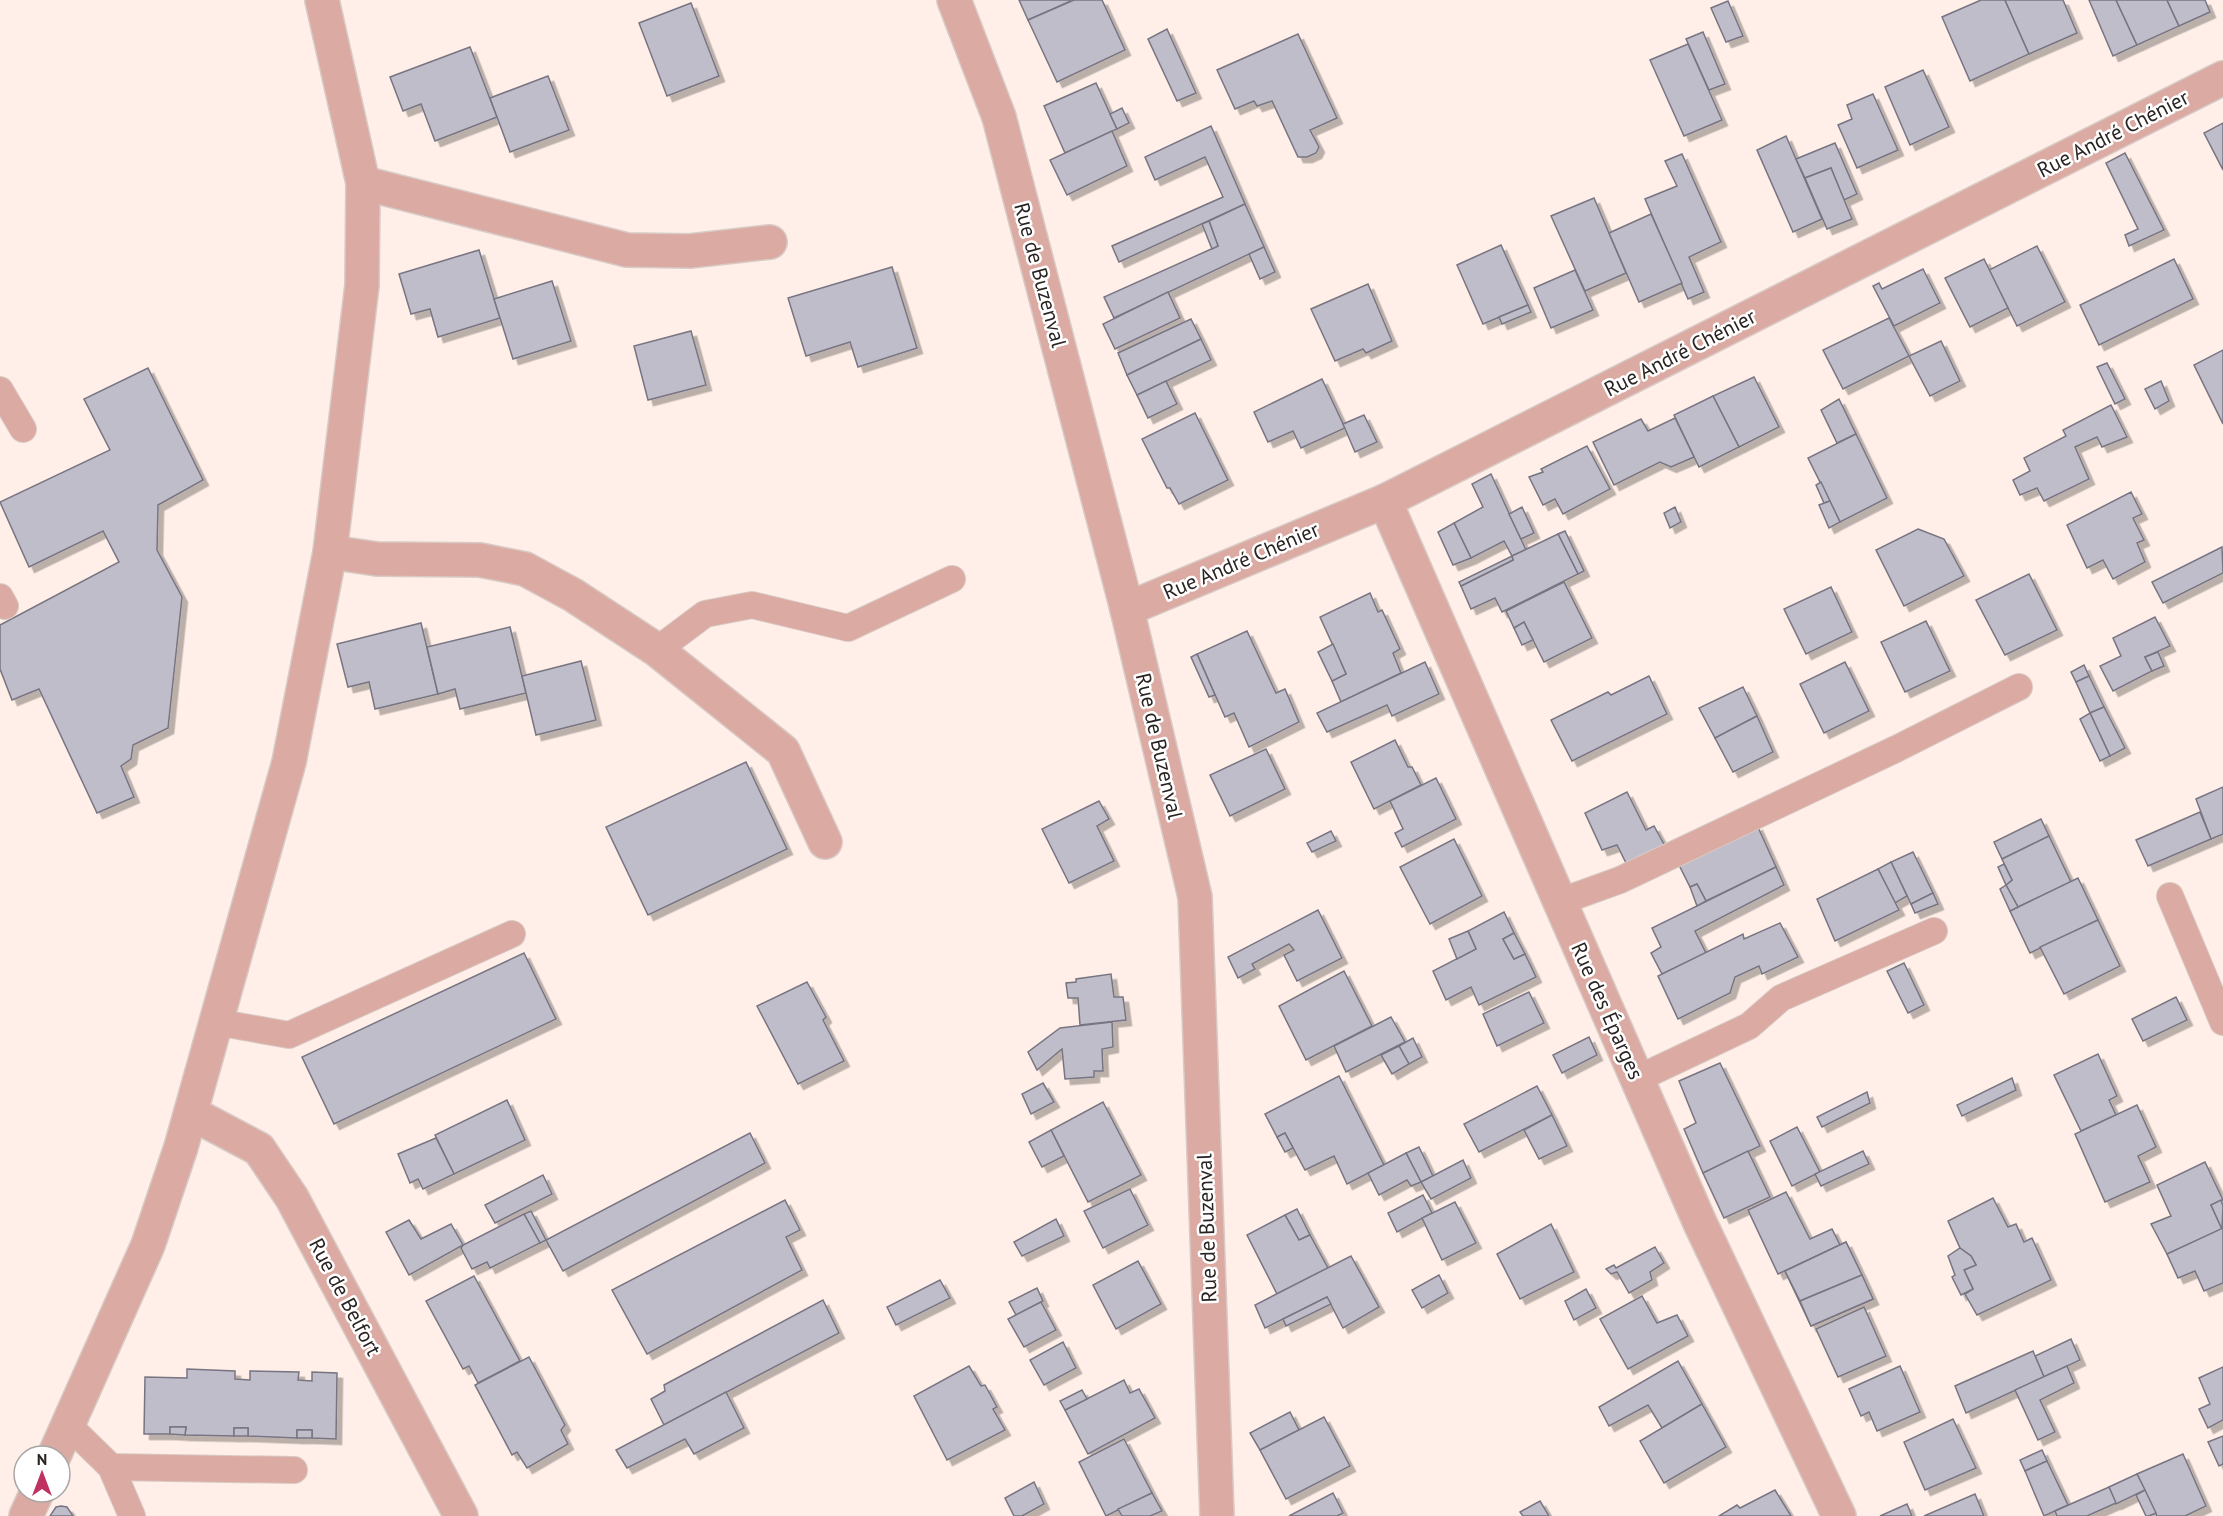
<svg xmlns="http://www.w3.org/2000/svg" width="2223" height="1516" font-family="'PT Sans',sans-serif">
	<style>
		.building { fill: #c0bdcb; stroke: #787582; stroke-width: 1.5; filter: url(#shadow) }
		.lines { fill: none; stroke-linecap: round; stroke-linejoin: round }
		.service-casing { stroke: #d8cac4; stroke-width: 28 }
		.minor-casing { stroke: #d8cac4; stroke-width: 36 }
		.service { stroke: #daaaa3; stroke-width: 26 }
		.minor { stroke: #daaaa3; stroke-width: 33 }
		.labels { text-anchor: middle; stroke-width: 5; stroke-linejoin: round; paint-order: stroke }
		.street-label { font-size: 21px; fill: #292321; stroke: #fff }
	</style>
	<defs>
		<filter id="shadow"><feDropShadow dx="5.5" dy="5.5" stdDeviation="0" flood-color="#0004"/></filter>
	</defs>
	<rect width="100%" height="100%" fill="#ffefe8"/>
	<!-- building -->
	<g class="building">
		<polygon points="1019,0 1070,0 1071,1 1028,20"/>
		<polygon points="1074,0 1102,0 1125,50 1057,82 1028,20"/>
		<polygon points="1981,0 2005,0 2029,54 1970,81 1942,17"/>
		<polygon points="2005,0 2063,0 2077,33 2029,54"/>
		<polygon points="2089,0 2116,0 2137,45 2113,56"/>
		<polygon points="2116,0 2167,0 2179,26 2137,45"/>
		<polygon points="2167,0 2205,0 2210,12 2179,26"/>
		<polygon points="1728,1 1743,36 1726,42 1711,8"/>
		<polygon points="691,3 719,76 667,96 639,23"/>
		<polygon points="1167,29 1196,93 1177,101 1148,39"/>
		<polygon points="1703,32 1725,84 1709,90 1686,39"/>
		<polygon points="1298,34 1337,118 1310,130 1319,147 1316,153 1307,157 1298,157 1272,101 1257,106 1254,101 1235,109 1217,70"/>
		<polygon points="1688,44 1722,120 1684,136 1650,60"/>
		<polygon points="470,47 497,117 435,141 421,104 403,111 390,77"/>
		<polygon points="1923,70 1949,127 1910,145 1885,87"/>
		<polygon points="548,76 569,130 510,152 490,98"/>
		<polygon points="1096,83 1117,129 1065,153 1044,106"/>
		<polygon points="1873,94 1898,150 1857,168 1838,125 1852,119 1847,105"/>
		<polygon points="1122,108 1129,123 1117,129 1110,114"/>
		<polygon points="2223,123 2223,170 2204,133"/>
		<polygon points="1211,126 1245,204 1119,262 1112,246 1223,197 1205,157 1155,180 1145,157"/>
		<polygon points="1112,131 1127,166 1067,195 1050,160"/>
		<polygon points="1786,136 1822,219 1793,232 1757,150"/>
		<polygon points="1835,143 1857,194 1844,200 1831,168 1805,178 1796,159"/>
		<polygon points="2125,153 2164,230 2129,246 2125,235 2138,229 2106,163"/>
		<polygon points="1682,154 1721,242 1689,257 1704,292 1688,299 1645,199 1677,186 1665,161"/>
		<polygon points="1831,168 1852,219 1827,229 1805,178"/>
		<polygon points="1594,198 1626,273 1585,291 1551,216"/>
		<polygon points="1245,204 1264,247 1114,318 1104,297 1218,246 1209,221"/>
		<polygon points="1651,214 1682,283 1639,302 1609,233"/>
		<polygon points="1209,221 1218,246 1212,249 1202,224"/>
		<polygon points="1501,245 1528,305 1483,324 1457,265"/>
		<polygon points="2037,246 2065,302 2017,326 1989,270"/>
		<polygon points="1264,247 1275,272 1260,279 1249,254"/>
		<polygon points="479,250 500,318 438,337 430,309 411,314 399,274"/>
		<polygon points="1984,259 2008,308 1970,327 1945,278"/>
		<polygon points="2174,259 2193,299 2099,345 2080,305"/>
		<polygon points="892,267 917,348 858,367 850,342 806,356 788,298"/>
		<polygon points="1923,269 1940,303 1894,326 1873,286 1879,283 1882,289"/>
		<polygon points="1575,270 1593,310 1551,328 1534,288"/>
		<polygon points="552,281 571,341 513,359 494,299"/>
		<polygon points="1368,284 1392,341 1366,353 1363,349 1335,361 1311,309"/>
		<polygon points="1168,292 1180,318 1115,349 1103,324"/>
		<polygon points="1528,305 1531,312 1502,324 1499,317"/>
		<polygon points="1889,318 1909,356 1843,389 1823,350"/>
		<polygon points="1191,319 1201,339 1127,375 1118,353"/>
		<polygon points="691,331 706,385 648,400 634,346"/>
		<polygon points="1201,339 1211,360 1137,395 1127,375"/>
		<polygon points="1941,341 1960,381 1930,396 1909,356"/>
		<polygon points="2223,350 2223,424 2194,365"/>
		<polygon points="2107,363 2125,399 2115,404 2097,367"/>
		<polygon points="148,368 203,480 158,505 157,550 182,597 168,728 133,745 131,759 121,766 134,797 97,813 39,689 12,700 0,669 0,625 119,562 103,531 29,567 0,502 110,450 84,399"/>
		<polygon points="1754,377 1779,427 1739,447 1713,396"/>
		<polygon points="1322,379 1345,428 1301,448 1293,431 1268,442 1254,412"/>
		<polygon points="1166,381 1177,404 1148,418 1137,395"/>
		<polygon points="2161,381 2169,401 2155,409 2145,389"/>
		<polygon points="1713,396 1739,447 1699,467 1674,415"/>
		<polygon points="1839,399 1856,434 1837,443 1821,410"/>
		<polygon points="2111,405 2127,437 2102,447 2097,437 2075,447 2089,479 2044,501 2037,488 2020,495 2013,480 2030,471 2024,458 2066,436 2063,430"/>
		<polygon points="1195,413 1228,480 1179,504 1170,488 1167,488 1142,439"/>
		<polygon points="1364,415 1377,442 1355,452 1343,424"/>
		<polygon points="1675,418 1694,457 1671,467 1660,462 1614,485 1593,442 1641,419 1648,431"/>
		<polygon points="1856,434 1887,498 1840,522 1808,458"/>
		<polygon points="1587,446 1610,489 1563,514 1555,499 1543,505 1529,477 1543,472 1541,469"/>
		<polygon points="1491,474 1526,550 1512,556 1504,541 1471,558 1454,523 1483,507 1472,484"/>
		<polygon points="1821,482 1830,501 1824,503 1816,485"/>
		<polygon points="2131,492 2142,514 2133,518 2144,540 2137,543 2145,562 2113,579 2103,560 2087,568 2067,525"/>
		<polygon points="1830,501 1840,522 1829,528 1819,505"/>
		<polygon points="1522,507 1534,533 1521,539 1509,514"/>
		<polygon points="1675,507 1681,522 1670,528 1664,513"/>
		<polygon points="1454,523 1471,558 1453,565 1438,532"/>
		<polygon points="1918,529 1944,539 1964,576 1904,606 1876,550"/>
		<polygon points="1565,531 1584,571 1578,574 1558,534"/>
		<polygon points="1558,534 1578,574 1502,612 1495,598 1471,609 1461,586 1513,560 1512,556"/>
		<polygon points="2222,547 2223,573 2163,603 2152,582"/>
		<polygon points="1512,556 1513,560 1461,586 1459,582"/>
		<polygon points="2029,574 2057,630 2005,655 1976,600"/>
		<polygon points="1564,582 1592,638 1544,662 1524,622 1514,628 1506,611"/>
		<polygon points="1831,587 1852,632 1806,654 1784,609"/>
		<polygon points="1370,593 1378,612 1382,610 1400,649 1393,653 1401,673 1341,702 1332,681 1346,674 1320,617"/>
		<polygon points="2155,617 2170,646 2145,657 2152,671 2113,691 2100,666 2121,656 2113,638"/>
		<polygon points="1926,621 1950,671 1905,692 1881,642"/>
		<polygon points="1524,622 1533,640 1522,645 1514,628"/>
		<polygon points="421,623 438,694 375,709 369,682 348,687 337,644"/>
		<polygon points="510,627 526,693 460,709 455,689 438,694 427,647"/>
		<polygon points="1247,631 1276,693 1285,689 1299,722 1249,747 1234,713 1225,717 1197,654"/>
		<polygon points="1333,644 1346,674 1332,681 1318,652"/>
		<polygon points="2158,652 2164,666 2152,671 2145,657"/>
		<polygon points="1197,654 1215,695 1209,697 1191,657"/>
		<polygon points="581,661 596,720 536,735 522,676"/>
		<polygon points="1425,662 1439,694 1392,716 1387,705 1327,732 1317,713"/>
		<polygon points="1845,662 1869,711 1824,733 1800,684"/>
		<polygon points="2084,665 2089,676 2076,682 2071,672"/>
		<polygon points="1649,676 1667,714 1572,761 1551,720 1608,692 1611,695"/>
		<polygon points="2089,676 2104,707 2090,713 2076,682"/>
		<polygon points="1743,687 1757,716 1715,738 1699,708"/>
		<polygon points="2104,707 2125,748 2110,756 2090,713"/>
		<polygon points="2090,713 2110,756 2100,761 2080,719"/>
		<polygon points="1757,716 1773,752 1733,772 1715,738"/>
		<polygon points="1395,740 1408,767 1412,767 1421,785 1374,809 1351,762"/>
		<polygon points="1266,749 1285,789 1230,816 1210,775"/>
		<polygon points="746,762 787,849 648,915 606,827"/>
		<polygon points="1436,778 1456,819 1402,847 1395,833 1403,829 1390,801"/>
		<polygon points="2223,787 2223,834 2211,839 2196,799"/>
		<polygon points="1627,792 1646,830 1654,826 1666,848 1628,867 1617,845 1602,850 1585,813"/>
		<polygon points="1099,801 1109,819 1097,826 1114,861 1069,883 1042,829"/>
		<polygon points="2200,812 2211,839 2148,866 2136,840"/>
		<polygon points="2041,819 2049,836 2002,859 1994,842"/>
		<polygon points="1757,825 1776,867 1706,901 1697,884 1690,887 1678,863"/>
		<polygon points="1331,831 1336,841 1312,852 1307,843"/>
		<polygon points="2049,836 2071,882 2018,907 2006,885 2012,880 2002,859"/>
		<polygon points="1454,839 1482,896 1430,924 1400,867"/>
		<polygon points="1913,852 1933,893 1911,904 1891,862"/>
		<polygon points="1891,862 1907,896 1895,903 1878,869"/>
		<polygon points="2004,864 2012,880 2006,885 1998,867"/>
		<polygon points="1776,867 1784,885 1695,931 1706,953 1662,974 1651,953 1661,947 1652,928"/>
		<polygon points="1878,869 1899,910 1835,941 1817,899"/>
		<polygon points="2078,878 2098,920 2030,953 2010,911"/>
		<polygon points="1697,884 1706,901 1697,906 1690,887"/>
		<polygon points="2006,885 2018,907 2010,911 2000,889"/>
		<polygon points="1933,893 1938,904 1915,913 1911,904"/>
		<polygon points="1318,910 1342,958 1297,981 1284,955 1294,950 1289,944 1252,964 1255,969 1238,978 1228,957"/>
		<polygon points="1504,912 1514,933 1503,939 1514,959 1525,954 1536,977 1479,1005 1471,987 1446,1000 1433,971 1476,949 1468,931"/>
		<polygon points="2098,920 2120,966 2064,994 2040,947"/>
		<polygon points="1780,923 1798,957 1762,974 1759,966 1735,977 1730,993 1678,1019 1658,976 1743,934 1744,939"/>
		<polygon points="1468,931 1476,949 1457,959 1449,939"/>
		<polygon points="1514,933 1525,954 1514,959 1503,939"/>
		<polygon points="524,953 556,1019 334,1124 302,1057"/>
		<polygon points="1904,963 1924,1005 1908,1013 1887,971"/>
		<polygon points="1344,971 1372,1026 1306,1060 1279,1006"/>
		<polygon points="1111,974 1114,997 1123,997 1126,1020 1080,1025 1078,998 1068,998 1066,983 1076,982 1076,979"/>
		<polygon points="807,982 826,1017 823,1020 844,1061 798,1084 757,1006"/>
		<polygon points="1529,992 1544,1023 1497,1046 1483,1014"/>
		<polygon points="2176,997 2187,1020 2143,1041 2132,1019"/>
		<polygon points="1391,1017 1405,1042 1346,1072 1334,1046"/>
		<polygon points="1112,1022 1113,1047 1102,1049 1103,1071 1094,1071 1094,1077 1065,1079 1062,1049 1037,1070 1028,1052 1060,1028"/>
		<polygon points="1589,1037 1597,1055 1562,1073 1553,1055"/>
		<polygon points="1413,1038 1422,1057 1409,1064 1399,1046"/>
		<polygon points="1399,1046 1409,1064 1392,1074 1381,1055"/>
		<polygon points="2098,1054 2117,1096 2109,1100 2116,1115 2081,1131 2054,1075"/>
		<polygon points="1720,1063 1760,1146 1703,1173 1684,1129 1696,1123 1679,1081"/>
		<polygon points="1339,1076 1384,1165 1347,1184 1334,1156 1305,1170 1285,1133 1277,1137 1265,1114"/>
		<polygon points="2012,1078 2016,1090 1962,1116 1957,1105"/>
		<polygon points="1043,1083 1054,1102 1031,1114 1022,1094"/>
		<polygon points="1537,1086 1552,1115 1479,1152 1464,1124"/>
		<polygon points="1867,1092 1870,1103 1822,1127 1817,1117"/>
		<polygon points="507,1100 525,1140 454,1174 435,1135"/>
		<polygon points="1103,1102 1141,1175 1088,1202 1051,1130"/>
		<polygon points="2137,1105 2156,1147 2138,1156 2150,1182 2105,1202 2075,1134"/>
		<polygon points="1552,1115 1567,1146 1539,1159 1524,1130"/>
		<polygon points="1797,1127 1820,1172 1792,1186 1770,1141"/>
		<polygon points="1051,1130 1064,1156 1042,1167 1029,1142"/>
		<polygon points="750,1133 765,1163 563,1271 546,1240"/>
		<polygon points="1285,1133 1293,1148 1285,1152 1277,1137"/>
		<polygon points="436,1138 454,1174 423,1189 418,1179 410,1183 398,1154"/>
		<polygon points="1419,1147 1433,1176 1421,1182 1406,1153"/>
		<polygon points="1748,1151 1770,1197 1724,1218 1703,1173"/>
		<polygon points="1863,1151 1869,1164 1821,1186 1815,1174"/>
		<polygon points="1406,1153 1421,1182 1411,1186 1407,1180 1379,1195 1368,1173"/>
		<polygon points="1463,1160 1471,1178 1431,1199 1421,1182"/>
		<polygon points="2205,1162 2223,1200 2211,1205 2222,1229 2167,1254 2151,1224 2171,1216 2157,1185"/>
		<polygon points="543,1175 552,1194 495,1223 485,1205"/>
		<polygon points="1130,1189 1148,1225 1103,1248 1084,1211"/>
		<polygon points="1786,1192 1810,1239 1832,1229 1840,1245 1778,1274 1748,1210"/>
		<polygon points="1423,1195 1432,1213 1397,1232 1388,1213"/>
		<polygon points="1993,1198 2008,1227 2016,1224 2024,1242 2032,1238 2051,1280 1977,1315 1965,1294 1973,1289 1964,1270 1976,1265 1971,1256 1960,1248 1948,1221"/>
		<polygon points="785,1200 800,1230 786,1237 802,1270 647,1354 612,1290"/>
		<polygon points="2221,1200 2223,1206 2222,1229 2211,1205"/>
		<polygon points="1455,1202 1476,1243 1442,1260 1422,1218"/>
		<polygon points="1297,1209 1310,1235 1299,1240 1285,1215"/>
		<polygon points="531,1211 546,1240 540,1243 524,1214"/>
		<polygon points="524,1214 540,1243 490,1268 487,1262 472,1269 461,1248 463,1245"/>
		<polygon points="1285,1215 1299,1240 1310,1235 1328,1268 1277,1294 1247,1235"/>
		<polygon points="1056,1219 1064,1236 1022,1256 1014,1242"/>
		<polygon points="409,1220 421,1239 451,1224 463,1245 409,1275 386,1232"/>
		<polygon points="1551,1224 1574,1272 1520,1299 1497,1254"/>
		<polygon points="2223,1228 2223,1283 2204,1291 2195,1271 2178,1278 2167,1254"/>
		<polygon points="1846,1242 1873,1299 1811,1326 1785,1271"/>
		<polygon points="1846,1242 1862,1275 1800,1301 1785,1271"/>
		<polygon points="1655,1247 1664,1263 1650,1272 1652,1280 1629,1293 1617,1272 1611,1274 1606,1269 1614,1265 1616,1268"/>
		<polygon points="1960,1248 1971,1256 1976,1265 1964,1270 1973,1289 1961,1295 1952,1277 1955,1275 1948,1256"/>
		<polygon points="1351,1256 1379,1307 1343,1328 1327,1297 1265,1328 1255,1305"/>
		<polygon points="1138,1261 1161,1304 1116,1329 1093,1285"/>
		<polygon points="1439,1275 1448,1293 1422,1308 1412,1290"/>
		<polygon points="1862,1275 1873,1299 1811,1326 1800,1301"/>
		<polygon points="474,1276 520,1361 478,1383 469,1366 463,1369 426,1301"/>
		<polygon points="940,1280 950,1298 896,1325 887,1307"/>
		<polygon points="1037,1288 1043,1301 1016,1315 1009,1302"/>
		<polygon points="1586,1289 1596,1308 1574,1320 1565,1301"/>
		<polygon points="1642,1296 1657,1323 1677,1315 1688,1336 1628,1369 1600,1319"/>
		<polygon points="1327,1297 1331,1304 1286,1326 1283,1319"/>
		<polygon points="823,1300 839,1333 664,1425 651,1399 665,1391 664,1385"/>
		<polygon points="1041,1302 1056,1330 1024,1347 1008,1319"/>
		<polygon points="1864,1307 1886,1356 1838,1377 1816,1329"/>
		<polygon points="2071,1339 2080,1360 2044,1377 2035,1356"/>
		<polygon points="1063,1342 1076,1368 1044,1385 1030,1360"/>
		<polygon points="2033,1351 2044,1377 1966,1413 1955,1386"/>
		<polygon points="529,1357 565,1425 561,1430 568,1444 527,1468 517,1452 512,1455 475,1385"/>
		<polygon points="1678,1361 1702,1404 1662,1428 1648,1405 1609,1426 1599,1407"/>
		<polygon points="969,1366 981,1386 985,1385 997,1407 993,1409 1005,1430 947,1460 914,1396"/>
		<polygon points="1900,1366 1920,1412 1877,1431 1869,1412 1861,1416 1849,1389"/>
		<polygon points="2067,1366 2074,1383 2040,1400 2055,1432 2038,1440 2015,1390"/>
		<polygon points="2223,1367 2223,1420 2208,1428 2199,1409 2210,1404 2199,1378"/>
		<polygon points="187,1369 235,1371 235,1379 250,1380 250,1371 299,1372 298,1380 312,1381 312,1372 337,1373 336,1439 312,1438 312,1430 297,1430 297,1438 248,1436 248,1428 234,1428 234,1436 185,1435 186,1427 170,1427 170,1434 144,1434 145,1377 187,1378"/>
		<polygon points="1124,1380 1130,1393 1139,1389 1155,1418 1088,1454 1065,1410"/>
		<polygon points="1082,1390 1087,1399 1065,1410 1060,1401"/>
		<polygon points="726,1392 744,1428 694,1454 685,1439 627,1468 616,1450"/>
		<polygon points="1702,1404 1726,1447 1664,1483 1640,1441"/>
		<polygon points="1290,1412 1299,1430 1260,1450 1250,1433"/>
		<polygon points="1324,1417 1350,1466 1286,1499 1260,1450"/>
		<polygon points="1953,1419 1976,1468 1925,1490 1904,1442"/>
		<polygon points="170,1427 186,1427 185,1435 170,1434"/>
		<rect x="234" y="1428" width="14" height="8"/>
		<rect x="297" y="1430" width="15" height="8"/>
		<polygon points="2223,1436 2223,1464 2219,1466 2208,1442"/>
		<polygon points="1124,1439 1152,1493 1106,1516 1079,1462"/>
		<polygon points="2042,1450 2047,1461 2025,1471 2020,1460"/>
		<polygon points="2183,1454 2206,1506 2185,1516 2157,1516 2137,1474"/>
		<polygon points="2047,1461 2068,1505 2044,1516 2025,1471"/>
		<polygon points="2137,1474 2145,1490 2116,1504 2109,1487"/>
		<polygon points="1034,1482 1044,1504 1022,1516 1014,1516 1005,1498"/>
		<polygon points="2109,1487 2116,1503 2087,1516 2057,1516 2055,1511"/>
		<polygon points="1775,1490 1791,1516 1719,1516 1737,1505 1740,1508"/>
		<polygon points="2145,1490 2156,1513 2149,1516 2146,1516 2136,1495"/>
		<polygon points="1152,1493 1162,1511 1150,1516 1122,1516 1118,1509"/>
		<polygon points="1333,1493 1343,1513 1337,1516 1289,1516"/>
		<polygon points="1975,1494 1984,1516 1924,1516"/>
		<polygon points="1540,1501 1549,1516 1523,1516 1520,1512"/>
		<polygon points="1907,1504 1912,1516 1880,1516"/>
		<polygon points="61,1506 67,1507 73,1516 50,1516 56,1507"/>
	</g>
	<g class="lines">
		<defs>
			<g id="service">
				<polyline points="0,390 23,429"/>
				<polyline points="0,597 5,606"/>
				<polyline points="657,650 705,614 752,605 848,628 952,579"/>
				<polyline points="2170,896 2223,1022"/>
				<polyline points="1559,902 1620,880 1896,749 2019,687"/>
				<polyline points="216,1022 289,1035 512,934"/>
				<polyline points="1637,1079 1749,1026 1781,998 1934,931"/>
				<polyline points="68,1425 111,1467 132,1516"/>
				<polyline points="111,1467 294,1470"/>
			</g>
			<g id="minor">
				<polyline points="954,0 999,117 1127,609 1195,897 1217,1516"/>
				<polyline points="363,183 627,250 690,251 770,242"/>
				<polyline points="1385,501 1700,1223 1839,1516"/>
				<polyline points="330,552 377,559 480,560 525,569 573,595 657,650 783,751 825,842"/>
				<polyline points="1127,609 1385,501 2223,78"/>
				<polyline points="191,1113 259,1149 292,1198 461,1516"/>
				<polyline points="54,1456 148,1245 181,1147 289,762 330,552 362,285 363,183 322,0"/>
				<polyline points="26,1516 37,1492"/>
			</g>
		</defs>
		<!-- service casing -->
		<use href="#service" class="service-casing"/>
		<!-- minor casing -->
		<use href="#minor" class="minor-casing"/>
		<!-- service -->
		<use href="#service" class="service"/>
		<!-- minor -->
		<use href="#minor" class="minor"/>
	</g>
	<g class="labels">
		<!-- street labels -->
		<g class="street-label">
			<text transform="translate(2113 134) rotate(-27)" y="7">Rue André Chénier</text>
			<text transform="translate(1040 275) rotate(75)" y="7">Rue de Buzenval</text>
			<text transform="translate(1680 353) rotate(-27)" y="7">Rue André Chénier</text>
			<text transform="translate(1241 561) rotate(-23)" y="7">Rue André Chénier</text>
			<text transform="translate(1159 746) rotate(77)" y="7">Rue de Buzenval</text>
			<text transform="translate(1607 1011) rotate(66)" y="7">Rue des Éparges</text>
			<text transform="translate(1207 1228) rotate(-92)" y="7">Rue de Buzenval</text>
			<text transform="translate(345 1297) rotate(62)" y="7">Rue de Belfort</text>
		</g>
	</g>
	<!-- north arrow -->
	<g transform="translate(42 1474)"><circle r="28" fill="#ffffff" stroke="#a9a7a6" stroke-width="1.5"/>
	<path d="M0-4.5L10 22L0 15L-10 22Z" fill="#bf3161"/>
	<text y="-9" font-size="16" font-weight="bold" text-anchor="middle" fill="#292321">N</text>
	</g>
</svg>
